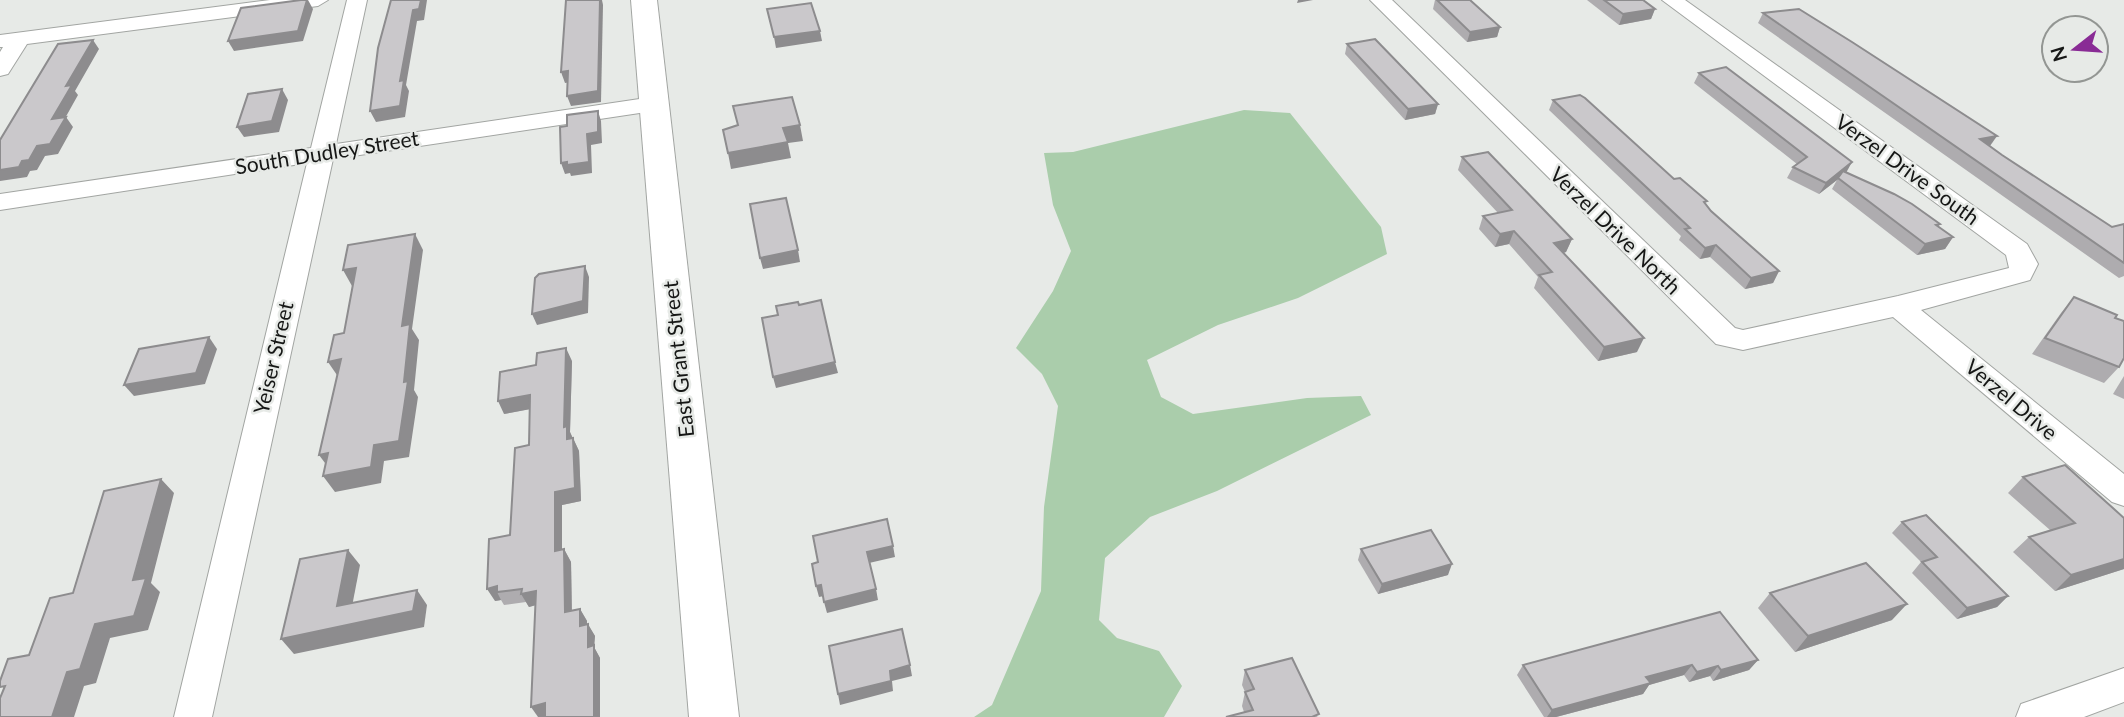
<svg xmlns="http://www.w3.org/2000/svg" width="2124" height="717" font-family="Lato,sans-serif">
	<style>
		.green { fill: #aacdab }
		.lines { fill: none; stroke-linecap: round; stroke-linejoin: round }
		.street-casing { stroke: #a2a5a2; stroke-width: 2 }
		.secondary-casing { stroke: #a2a5a2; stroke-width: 2 }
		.street { fill: #fff; fill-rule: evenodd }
		.secondary { fill: #fff; fill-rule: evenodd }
		.wall { fill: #aeacaf }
		.shaded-wall { fill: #8d8c8e }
		.building { fill: #cac8cb; stroke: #8d8c8e; stroke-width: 2 }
		.labels { text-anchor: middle; stroke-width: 5; stroke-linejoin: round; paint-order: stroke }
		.street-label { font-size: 21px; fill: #161716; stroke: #e7eae7 }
	</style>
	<rect width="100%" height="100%" fill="#e7eae7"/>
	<!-- green -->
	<polygon class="green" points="1244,110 1290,113 1381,227 1387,254 1298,298 1218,325 1147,360 1161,397 1193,414 1307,398 1361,396 1371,415 1217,491 1150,517 1105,558 1099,620 1117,638 1159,651 1182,686 1164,717 974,717 992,705 1041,591 1044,507 1058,406 1042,374 1016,348 1053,291 1071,251 1053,205 1044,153 1073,152"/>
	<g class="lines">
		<defs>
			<g id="street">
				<polygon points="270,0 328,0 318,6 27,44 8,74 0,76 0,52 3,47 0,47 0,35"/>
				<polygon points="347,0 367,0 336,144 653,97 661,99 665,104 661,109 653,111 333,159 212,717 174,717 307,163 0,210 0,194 311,148"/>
				<polygon points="1370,0 1392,0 1735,328 1743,330 1898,296 2009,268 2006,255 1662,0 1685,0 2027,244 2038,264 2030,280 1921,310 2124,474 2124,506 2112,502 1893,317 1743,350 1716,344"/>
				<polygon points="2124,668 2124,702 2084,717 2016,717 2021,704"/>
			</g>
			<polygon id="secondary" points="631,0 657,0 739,717 689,717"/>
		</defs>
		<!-- street casing -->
		<use href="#street" class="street-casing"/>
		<!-- secondary casing -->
		<use href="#secondary" class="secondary-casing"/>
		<!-- street -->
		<use href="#street" class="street"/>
		<!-- secondary -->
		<use href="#secondary" class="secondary"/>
	</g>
	<!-- wall -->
	<g class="wall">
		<polygon points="1435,0 1470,0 1500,27 1497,37 1467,42 1433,9"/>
		<polygon points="1587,0 1643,0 1655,9 1651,19 1619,25"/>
		<polygon points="1763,13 2112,227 2124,224 2124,276 2119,278 1758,23"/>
		<polygon points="1347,44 1438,104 1435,114 1405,120 1345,54"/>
		<polygon points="1699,73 1847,172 1940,224 1938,227 1953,237 1945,249 1917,255 1832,189 1837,180 1819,194 1787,178 1793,167 1797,164 1694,83"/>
		<polygon points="1553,100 1674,179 1706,204 1711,211 1779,271 1773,283 1745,289 1710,257 1700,259 1679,240 1681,236 1549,110"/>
		<polygon points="1462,157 1572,239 1566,252 1564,253 1637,352 1598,361 1534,288 1538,277 1509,244 1495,247 1479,229 1483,216 1498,213 1458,170"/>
		<polygon points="2074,297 2115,318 2119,367 2104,383 2032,354 2061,313"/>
		<polygon points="572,361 570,432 579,451 581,501 562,505 562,550 564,549 571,562 572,611 580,609 587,621 587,624 595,636 594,647 600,658 600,717 538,717 536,605 529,607 526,602 504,605 501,600 495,601 529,445 530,409 504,414"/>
		<polygon points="2124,376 2124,399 2113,394"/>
		<polygon points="2023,477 2124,518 2124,569 2055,591 2013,552 2029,537 2050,530 2008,493"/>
		<polygon points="1902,522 2008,596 1997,607 1957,619 1912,573 1921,562 1892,533"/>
		<polygon points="1361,549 1448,575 1378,594 1358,560"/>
		<polygon points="1770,593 1892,620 1795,652 1758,608"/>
		<polygon points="1758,660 1749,670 1713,681 1710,676 1689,682 1684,675 1649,685 1643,694 1556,717 1544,717 1517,675 1523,665"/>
		<polygon points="1245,670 1318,717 1244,712 1242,706 1245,692 1242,685"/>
	</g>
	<!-- shaded-wall -->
	<g class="shaded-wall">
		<polygon points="308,0 313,9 303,41 234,51 228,41"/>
		<polygon points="421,0 427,0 424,20 417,21 406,85 409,91 405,117 376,122 370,111 413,10"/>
		<polygon points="600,0 602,0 603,5 601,102 571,106 567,96"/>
		<polygon points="1298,0 1313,0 1297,3"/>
		<polygon points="1655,9 1651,19 1619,25 1623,14"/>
		<polygon points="1500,27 1497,37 1467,42 1470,32"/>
		<polygon points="820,31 822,41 776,48 774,37"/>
		<polygon points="93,40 99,49 75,91 78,95 59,129 52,119 66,86"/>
		<polygon points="568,71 571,82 565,83 561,72"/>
		<polygon points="282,89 288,100 279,132 244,137 237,127"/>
		<polygon points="1438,104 1435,114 1405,120 1408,109"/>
		<polygon points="598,111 601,121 602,143 591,145 592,173 571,176 570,173 565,174 561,163 587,134"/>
		<polygon points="66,117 73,127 58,154 45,156 37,170 30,171 27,177 0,181 0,170 22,161"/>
		<polygon points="800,125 803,141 788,143 791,158 731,169 728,153 783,128"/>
		<polygon points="1997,136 1990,146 1980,139"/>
		<polygon points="1852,162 1846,173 1819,194 1826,183"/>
		<polygon points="1514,231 1509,244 1495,247 1500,234"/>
		<polygon points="415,234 423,250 412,329 419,340 414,390 418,397 409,457 384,461 381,483 335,492 323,476 374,445 404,382 402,326"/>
		<polygon points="1953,237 1945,249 1917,255 1925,244"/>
		<polygon points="1572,239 1566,252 1549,256 1554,243"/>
		<polygon points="1716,245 1710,257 1700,259 1705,248"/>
		<polygon points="798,250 800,262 763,269 760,258"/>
		<polygon points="585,266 589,277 588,313 537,325 532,314"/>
		<polygon points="356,268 365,284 352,286 343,270"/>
		<polygon points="1779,271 1773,283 1745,289 1751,278"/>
		<polygon points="209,337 217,349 205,384 134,396 124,385"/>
		<polygon points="1644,338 1637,352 1598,361 1604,347"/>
		<polygon points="566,348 572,361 570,432 573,439 567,439 564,427"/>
		<polygon points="341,359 339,378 328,362"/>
		<polygon points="835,362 838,373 776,388 773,377"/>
		<polygon points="530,395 536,408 504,414 498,401"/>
		<polygon points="573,438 579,451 581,501 562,505 562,564 555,551 555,492"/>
		<polygon points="328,453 331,471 319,455"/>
		<polygon points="161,479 174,493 151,583 160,592 148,630 110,638 96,683 84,686 74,717 52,717 67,672 95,624 133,580"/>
		<polygon points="893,546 895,557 869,563 867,552"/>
		<polygon points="564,549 571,562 572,625 565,612"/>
		<polygon points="348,550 360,565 349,622 337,606"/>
		<polygon points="2124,559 2124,569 2055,591 2071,575"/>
		<polygon points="1452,564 1448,575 1378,594 1382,584"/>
		<polygon points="821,585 824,596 819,597 816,586"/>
		<polygon points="497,586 497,592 501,600 495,601 487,589"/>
		<polygon points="876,589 878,600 827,613 824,602"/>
		<polygon points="417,590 427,605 424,627 294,654 281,639"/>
		<polygon points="536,591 543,603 529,607 521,594"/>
		<polygon points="2008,596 1997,607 1957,619 1967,608"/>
		<polygon points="1907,604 1892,620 1795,652 1808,636"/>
		<polygon points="580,609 587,621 586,638 580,626"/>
		<polygon points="588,624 595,636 594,647 600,658 600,717 594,717 588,647"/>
		<polygon points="1758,660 1749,670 1713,681 1721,670"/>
		<polygon points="910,665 912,676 892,681 893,691 840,705 838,694 890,671"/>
		<polygon points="1692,665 1684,675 1649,685 1643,694 1556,717 1547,717 1552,710 1646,677"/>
		<polygon points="1718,666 1710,676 1689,682 1697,672"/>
		<polygon points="545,703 545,717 538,717 531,707"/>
	</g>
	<!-- building -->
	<g class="building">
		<polygon points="301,0 307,0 298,31 228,41 241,8"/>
		<polygon points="391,0 421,0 419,9 413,10 400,81 404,80 400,106 370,111 378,48"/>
		<polygon points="566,0 600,0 598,91 567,96 568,71 561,72"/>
		<polygon points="1437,0 1470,0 1500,27 1470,32"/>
		<polygon points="1604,0 1643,0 1655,9 1623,14"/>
		<polygon points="811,3 820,31 774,37 767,9"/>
		<polygon points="1799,9 1852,42 1997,136 1980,139 2002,155 2112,227 2124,224 2124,263 1763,13"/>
		<polygon points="1375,39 1438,104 1408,109 1347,44"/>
		<polygon points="93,40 66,86 72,85 52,119 66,117 50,144 37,146 29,160 22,161 19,167 0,170 0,140 58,44"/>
		<polygon points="1726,67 1852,162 1826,183 1793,167 1807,157 1699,73"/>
		<polygon points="282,89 272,121 237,127 248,94"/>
		<polygon points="1580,95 1585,98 1674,179 1680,178 1707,201 1704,202 1711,211 1779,271 1751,278 1716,245 1705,248 1685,229 1690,228 1553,100"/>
		<polygon points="792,97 800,125 783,128 788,142 728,153 723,130 738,125 733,106"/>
		<polygon points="598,111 598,132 587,134 589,162 567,165 567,162 561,163 560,127 567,126 567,115"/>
		<polygon points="1488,152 1572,239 1554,243 1644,338 1604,347 1539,275 1552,272 1514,231 1500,234 1483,216 1512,210 1462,157"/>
		<polygon points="1843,171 1894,194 1912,204 1940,224 1936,225 1953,237 1925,244 1838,178"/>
		<polygon points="786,198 798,250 760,258 750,204"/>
		<polygon points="415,234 402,326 410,324 404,382 408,381 399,441 374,445 371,467 323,476 328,453 319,455 341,359 328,362 334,335 344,333 356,268 343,270 348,245"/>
		<polygon points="585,266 583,301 532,314 535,278 539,274"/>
		<polygon points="2074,297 2117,315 2115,318 2124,321 2124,358 2119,367 2045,338"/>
		<polygon points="821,300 835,362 773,377 762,318 778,315 776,306 798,302 799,305"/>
		<polygon points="209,337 196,373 124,385 139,349"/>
		<polygon points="566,348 564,427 567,426 567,439 573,438 575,488 555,492 555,551 564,549 565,612 580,609 580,626 588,624 588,647 594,645 594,717 545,717 545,703 531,707 536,591 521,594 522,589 497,592 497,586 487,589 489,539 510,535 515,448 529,445 530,395 498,401 500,372 536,365 537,353"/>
		<polygon points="2065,465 2124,518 2124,559 2071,575 2029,537 2075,523 2023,477"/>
		<polygon points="161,479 133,580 146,578 134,616 95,624 80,669 67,672 52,717 0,717 0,698 5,686 0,687 0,681 8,659 29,655 50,598 73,593 104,491"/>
		<polygon points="1926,515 2008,596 1967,608 1922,562 1937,557 1902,522"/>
		<polygon points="887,519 893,546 867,552 876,589 824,602 821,585 816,586 812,564 818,562 813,536"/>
		<polygon points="1431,530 1452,564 1382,584 1361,549"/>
		<polygon points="348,550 337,606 417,590 413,611 281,639 300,559"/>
		<polygon points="1866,563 1907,604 1808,636 1770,593"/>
		<polygon points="1720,612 1758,660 1721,670 1718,666 1697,672 1692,665 1646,677 1651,683 1552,710 1523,665"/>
		<polygon points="902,629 910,665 890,671 891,681 838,694 829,646"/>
		<polygon points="1292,658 1319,714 1312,717 1226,717 1253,710 1245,692 1254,689 1245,670"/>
	</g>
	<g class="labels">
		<!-- street labels -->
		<g class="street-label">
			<text transform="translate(327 153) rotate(-9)" y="7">South Dudley Street</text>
			<text transform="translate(1907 170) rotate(36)" y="7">Verzel Drive South</text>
			<text transform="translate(1615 231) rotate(44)" y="7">Verzel Drive North</text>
			<text transform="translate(274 358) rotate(-77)" y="7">Yeiser Street</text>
			<text transform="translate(679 359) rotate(-96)" y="7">East Grant Street</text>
			<text transform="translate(2011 400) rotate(40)" y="7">Verzel Drive</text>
		</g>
	</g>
	<!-- north arrow -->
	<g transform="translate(2075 49) rotate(253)"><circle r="33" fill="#e7eae7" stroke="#939693" stroke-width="2"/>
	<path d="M0-5L12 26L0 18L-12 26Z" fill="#892b95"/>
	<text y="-10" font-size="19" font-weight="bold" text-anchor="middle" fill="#161716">N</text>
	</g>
</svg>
